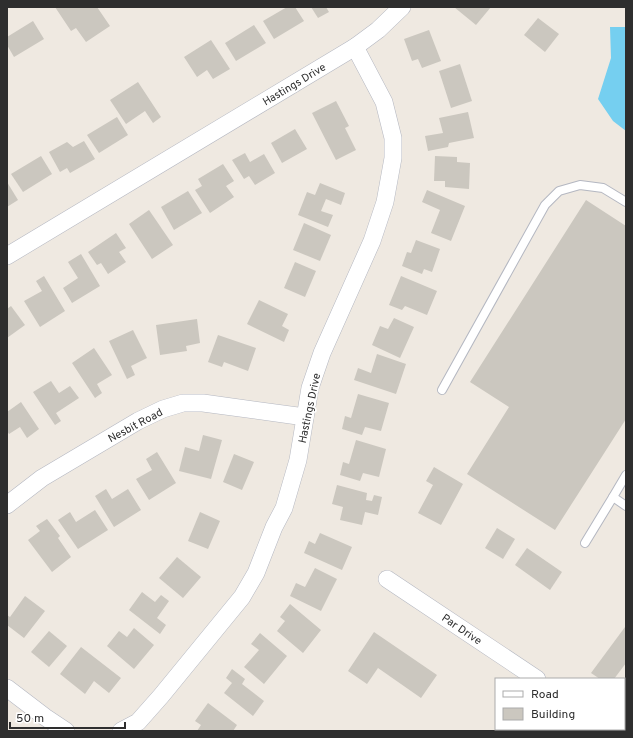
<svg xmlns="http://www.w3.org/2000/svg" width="633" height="738" font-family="Overpass,sans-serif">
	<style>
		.water { fill: #75cff0 }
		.building { fill: #cbc7bf }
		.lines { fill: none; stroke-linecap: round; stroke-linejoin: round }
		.lane-casing { stroke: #b4b7c1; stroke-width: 10 }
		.street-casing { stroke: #b4b7c1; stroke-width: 18 }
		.lane { stroke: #fff; stroke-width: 8 }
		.street { stroke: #fff; stroke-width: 17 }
		.labels { text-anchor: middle; stroke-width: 3.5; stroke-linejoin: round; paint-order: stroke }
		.street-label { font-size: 11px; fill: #2e2e2e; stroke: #fff }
	</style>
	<rect width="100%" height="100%" fill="#efe9e1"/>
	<!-- water -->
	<polygon class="water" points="610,27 626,27 626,131 613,121 598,99 611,58"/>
	<!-- building -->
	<g class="building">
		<polygon points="55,7 97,7 110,26 86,42 76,28 71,31"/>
		<polygon points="287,7 295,7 304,21 274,39 263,21"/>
		<polygon points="311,7 326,7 329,12 318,18"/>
		<polygon points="454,7 491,7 476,25"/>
		<polygon points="538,18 559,34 545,52 524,35"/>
		<polygon points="33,21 44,39 14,57 7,45 7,37"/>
		<polygon points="254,25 266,43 236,61 225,43"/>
		<polygon points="429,30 441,61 422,68 418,59 412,61 404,39"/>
		<polygon points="211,40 230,69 213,79 207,70 197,77 184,57"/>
		<polygon points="460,64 472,101 451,108 439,71"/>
		<polygon points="138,82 161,117 153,123 145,111 126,124 110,100"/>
		<polygon points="336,101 349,126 345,128 356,150 336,160 312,113"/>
		<polygon points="468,112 474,138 449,143 448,147 428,151 425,136 443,133 439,118"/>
		<polygon points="117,117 128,135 99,153 87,135"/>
		<polygon points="295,129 307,149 282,163 271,143"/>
		<polygon points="84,141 95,159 70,173 67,168 60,172 49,152 67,142 73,147"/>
		<polygon points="245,153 250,162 264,154 275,173 255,185 249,176 244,179 232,160"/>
		<polygon points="41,156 52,174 23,192 11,174"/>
		<polygon points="435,156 457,157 457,162 470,163 469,189 445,187 445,181 434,181"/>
		<polygon points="223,164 234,181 226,186 234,197 210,213 195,190 202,186 198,179"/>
		<polygon points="7,182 18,200 7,207"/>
		<polygon points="320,183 345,193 341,205 326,199 321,211 333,215 328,227 298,215 307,192 315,195"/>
		<polygon points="427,190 465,206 451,241 431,233 440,210 422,202"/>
		<polygon points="188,191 202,213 174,230 161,207"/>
		<polygon points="586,200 626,226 626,419 555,530 467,474 509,407 470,382"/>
		<polygon points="149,210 173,245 152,259 129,224"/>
		<polygon points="304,223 331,235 320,261 293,250"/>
		<polygon points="116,233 126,248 119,252 126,262 108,274 101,263 97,265 88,252"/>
		<polygon points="416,240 440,249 432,272 424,269 422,274 402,266 407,252 411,253"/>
		<polygon points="81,254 100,286 72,303 63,288 78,278 68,262"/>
		<polygon points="295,262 316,271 305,297 284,288"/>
		<polygon points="44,276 65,311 40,327 24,301 42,291 36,281"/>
		<polygon points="401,276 437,291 427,315 405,306 402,310 389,305"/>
		<polygon points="259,300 288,314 282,326 289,330 284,342 247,324"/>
		<polygon points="11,306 25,325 7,338 7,309"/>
		<polygon points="394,318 414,327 400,358 372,345 380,326 388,329"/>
		<polygon points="197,319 200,343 186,346 187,351 160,355 156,325"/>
		<polygon points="133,330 147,358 131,366 135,375 127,379 109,341"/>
		<polygon points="218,335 256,348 248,371 224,362 222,367 208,362"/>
		<polygon points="94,348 112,375 97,384 102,393 95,398 72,363"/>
		<polygon points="377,354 406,364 396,394 354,380 358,368 371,373"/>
		<polygon points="51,381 59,393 70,386 79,398 56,413 61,421 55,425 33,392"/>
		<polygon points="358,394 389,403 381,431 365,427 362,435 342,429 345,416 351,418"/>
		<polygon points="21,402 39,429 27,438 20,427 9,434 7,431 7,412"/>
		<polygon points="203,435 222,440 211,479 179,471 185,447 199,451"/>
		<polygon points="356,440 386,449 379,477 363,473 360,481 340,475 343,462 349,464"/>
		<polygon points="157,452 176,483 149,500 136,479 152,470 146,459"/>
		<polygon points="234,454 254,462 242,490 223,482"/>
		<polygon points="434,467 463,484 441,525 418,513 433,485 426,481"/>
		<polygon points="337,485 367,493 366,500 372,501 374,495 382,497 378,515 365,512 362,525 340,520 343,507 332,504"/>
		<polygon points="106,489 112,499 128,489 141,510 114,527 95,496"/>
		<polygon points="95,510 108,530 78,549 58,520 70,512 76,522"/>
		<polygon points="200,512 220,521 208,549 188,541"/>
		<polygon points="47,519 60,536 58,538 71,557 52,572 28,540 40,531 36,526"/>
		<polygon points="497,528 515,539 503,559 485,548"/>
		<polygon points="320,533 352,547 342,570 304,553 309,541 315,544"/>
		<polygon points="527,548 562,572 550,590 515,565"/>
		<polygon points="177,557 201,577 183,598 159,578"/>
		<polygon points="315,568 337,579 321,611 290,596 296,583 305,587"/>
		<polygon points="142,592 155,602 161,595 169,601 157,618 166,625 160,634 129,610"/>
		<polygon points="25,596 45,611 24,638 7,625 7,615 10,617"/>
		<polygon points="290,604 321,630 303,653 277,631 285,621 280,617"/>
		<polygon points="625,627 626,628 626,663 614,679 600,679 591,673"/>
		<polygon points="134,628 154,645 134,669 107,646 119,631 127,637"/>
		<polygon points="49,631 67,646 49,667 31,652"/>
		<polygon points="374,632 437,675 421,698 378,668 367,684 348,671"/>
		<polygon points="260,633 287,656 264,684 244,667 259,650 251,644"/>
		<polygon points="81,647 121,678 109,693 94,681 85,694 60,674"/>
		<polygon points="232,669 245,679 242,684 264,701 253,716 224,693 232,683 226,678"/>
		<polygon points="208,703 237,725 233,731 197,731 201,725 195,721"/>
	</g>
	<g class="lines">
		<defs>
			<g id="lane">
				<polyline points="442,390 545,205 559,191 580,185 603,188 626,202"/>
				<polyline points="626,475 613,497 626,506"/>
				<polyline points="585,543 613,497"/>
			</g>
			<g id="street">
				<polyline points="7,256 355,47 378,30 402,7"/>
				<polyline points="7,505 42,478 138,421 163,409 183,403 203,403 305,417"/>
				<polyline points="387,579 537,679"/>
				<polyline points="7,688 45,717 66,731"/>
				<polyline points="121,731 138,722 161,696 242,597 256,573 274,527 284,508 298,460 310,388 322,353 372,241 385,202 393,158 393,138 384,102 355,47"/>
				<polyline points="550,731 551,729"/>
			</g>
		</defs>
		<!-- lane casing -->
		<use href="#lane" class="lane-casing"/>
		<!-- street casing -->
		<use href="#street" class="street-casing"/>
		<!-- lane -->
		<use href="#lane" class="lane"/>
		<!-- street -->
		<use href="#street" class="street"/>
	</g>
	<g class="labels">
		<!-- street labels -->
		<g class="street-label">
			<text transform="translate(294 84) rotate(-31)" y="4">Hastings Drive</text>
			<text transform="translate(309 408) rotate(-78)" y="4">Hastings Drive</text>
			<text transform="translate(135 425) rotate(-28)" y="4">Nesbit Road</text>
			<text transform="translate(462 629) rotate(34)" y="4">Par Drive</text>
		</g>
	</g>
	<!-- border -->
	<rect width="633" height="738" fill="none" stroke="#2e2e2e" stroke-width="16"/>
	<!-- legend -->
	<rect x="495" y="678" width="130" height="52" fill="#ffffff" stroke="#ababab"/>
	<rect x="503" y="691" width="20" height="6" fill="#ffffff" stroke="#ababab"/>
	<text x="531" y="698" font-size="12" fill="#2e2e2e">Road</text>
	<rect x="503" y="708" width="20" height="12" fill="#cbc7bf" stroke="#ababab"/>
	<text x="531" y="718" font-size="12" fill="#2e2e2e">Building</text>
	<!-- scale -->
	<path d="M10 722v6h115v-6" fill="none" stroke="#2e2e2e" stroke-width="2"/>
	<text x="16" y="722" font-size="12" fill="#2e2e2e" stroke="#ffffff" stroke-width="3" paint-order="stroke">50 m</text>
</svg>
